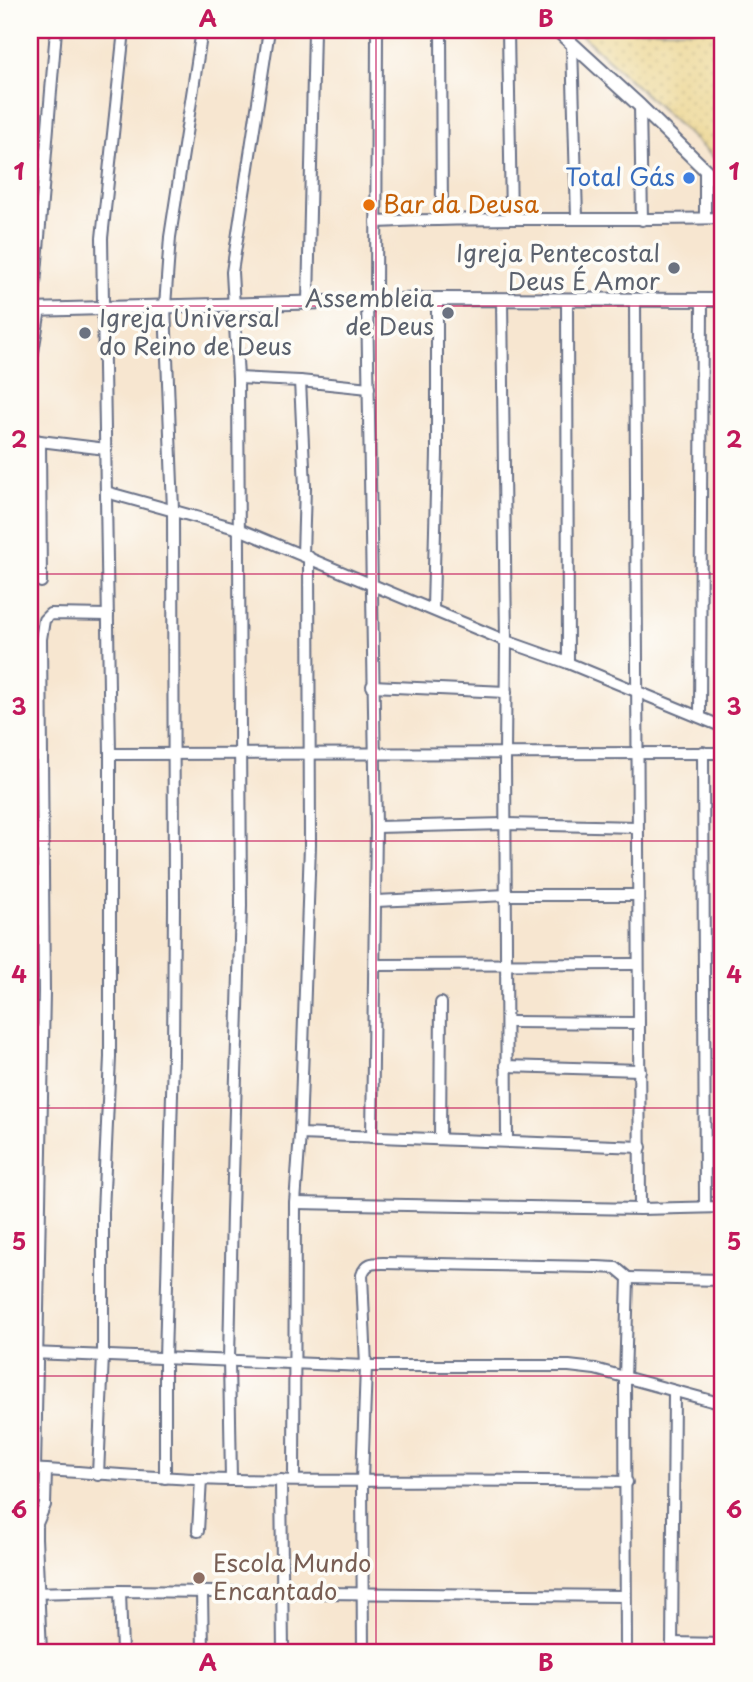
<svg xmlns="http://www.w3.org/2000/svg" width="753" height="1682" font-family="'Playpen Sans',sans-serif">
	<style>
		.sand { fill: url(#sand-dots); stroke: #84847e; stroke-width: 2 }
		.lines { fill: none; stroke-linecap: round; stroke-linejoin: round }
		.minor-casing { stroke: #686f86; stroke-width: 14 }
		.tertiary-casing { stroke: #686f86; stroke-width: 16 }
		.minor { stroke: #fff; stroke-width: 10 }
		.tertiary { stroke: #fff; stroke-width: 12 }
		.grid { fill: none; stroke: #c2185b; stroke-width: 2; stroke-opacity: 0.55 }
		.shop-dot { fill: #3f7fe0; stroke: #fdfcf7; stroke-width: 2.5 }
		.food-dot { fill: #e8710a; stroke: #fdfcf7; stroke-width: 2.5 }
		.worship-dot { fill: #6b7280; stroke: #fdfcf7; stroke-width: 2.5 }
		.education-dot { fill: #8d6e63; stroke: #fdfcf7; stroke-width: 2.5 }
		.labels { text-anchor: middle; stroke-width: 7; stroke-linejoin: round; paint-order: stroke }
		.shop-label { font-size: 24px; fill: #366cbe; stroke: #fdfcf7; text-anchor: end }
		.food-label { font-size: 24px; fill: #c56008; stroke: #fdfcf7; text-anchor: start }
		.worship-label { font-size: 24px; fill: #5b616d; stroke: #fdfcf7; text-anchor: end }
		.education-label { font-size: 24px; fill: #785e54; stroke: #fdfcf7; text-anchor: start }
		.neatline { fill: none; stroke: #c2185b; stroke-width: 2.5 }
		.grid-label { font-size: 23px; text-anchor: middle; font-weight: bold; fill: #c2185b }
	</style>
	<defs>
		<pattern id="sand-dots" width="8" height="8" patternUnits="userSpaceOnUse" patternTransform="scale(1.75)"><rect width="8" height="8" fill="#eeda9e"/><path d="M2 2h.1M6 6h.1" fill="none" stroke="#ccbb8a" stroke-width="1.8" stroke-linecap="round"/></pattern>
	</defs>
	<rect width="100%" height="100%" fill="#fdfcf7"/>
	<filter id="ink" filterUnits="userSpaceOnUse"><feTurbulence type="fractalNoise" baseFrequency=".0143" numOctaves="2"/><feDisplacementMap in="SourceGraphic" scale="14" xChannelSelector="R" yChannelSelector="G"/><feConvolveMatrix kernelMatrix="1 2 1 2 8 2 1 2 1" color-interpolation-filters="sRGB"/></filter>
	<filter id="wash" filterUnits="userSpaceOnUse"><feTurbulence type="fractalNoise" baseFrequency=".00686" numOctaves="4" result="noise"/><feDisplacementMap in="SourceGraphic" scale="28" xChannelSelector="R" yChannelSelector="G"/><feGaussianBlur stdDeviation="1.57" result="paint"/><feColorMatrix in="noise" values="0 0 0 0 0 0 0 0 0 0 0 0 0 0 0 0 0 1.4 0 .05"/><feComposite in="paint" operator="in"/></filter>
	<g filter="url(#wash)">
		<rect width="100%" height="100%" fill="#f7e6d0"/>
		<!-- sand -->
		<polygon class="sand" points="576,30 723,30 723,166"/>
	</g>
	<g filter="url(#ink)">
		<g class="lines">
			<defs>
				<g id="minor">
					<polyline points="441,30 442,219"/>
					<polyline points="508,30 511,219"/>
					<polyline points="572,45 577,218"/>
					<polyline points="640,106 642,220"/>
					<polyline points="705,218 705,171"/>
					<path d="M 376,222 C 492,216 608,221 723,218"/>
					<polyline points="502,299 506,641 505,754 507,1140"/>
					<polyline points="567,299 568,663"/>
					<polyline points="367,300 376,827 372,1137"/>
					<polyline points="376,300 377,30"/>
					<polyline points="635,300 640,1209"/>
					<polyline points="308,302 314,30"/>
					<polyline points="33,310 56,30"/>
					<polyline points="30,370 40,309"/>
					<polyline points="238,378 300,381 369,388"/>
					<polyline points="300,381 305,487 303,555"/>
					<polyline points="30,438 40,441 106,449"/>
					<polyline points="40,441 41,582"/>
					<polyline points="106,492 239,529 506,641 568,663 723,727"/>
					<polyline points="433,608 437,453 437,299"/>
					<polyline points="372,686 506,692"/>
					<polyline points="700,717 702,300"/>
					<polyline points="703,752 705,1207"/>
					<polyline points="110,754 723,753"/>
					<polyline points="376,827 506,824 637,827"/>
					<polyline points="376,901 507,895 638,895"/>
					<polyline points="375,965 637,964"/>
					<polyline points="508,1022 638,1023"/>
					<polyline points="506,1066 640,1070"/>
					<polyline points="300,1134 641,1147"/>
					<polyline points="440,1139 441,1003"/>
					<polyline points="295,1203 640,1209 723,1207"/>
					<polyline points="628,1278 723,1280"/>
					<polyline points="31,1353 366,1366 569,1366 595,1369 723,1404"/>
					<path d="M 30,1469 C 97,1473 164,1479 232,1480 C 364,1482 495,1479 627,1482"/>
					<polyline points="35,1469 44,991 41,639 44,620 50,614 108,615"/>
					<polyline points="98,1475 103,1355 103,1212 110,1057 110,754 102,238 124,30"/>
					<polyline points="165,1478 165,1359 173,1056 174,905 173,510 165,306 170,237 202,30"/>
					<polyline points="231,1480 229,1359 232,1212 241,906 238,378 232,272 269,30"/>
					<polyline points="281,1480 283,1652"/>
					<polyline points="294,1480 295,1203 300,1134 310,845 309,557"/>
					<polyline points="198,1531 201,1479"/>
					<polyline points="120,1591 122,1652"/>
					<polyline points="202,1592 203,1652"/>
					<polyline points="30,1593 120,1591 625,1596"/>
					<polyline points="672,1643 723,1644"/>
					<polyline points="41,1652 36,1538 36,1526 45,1505 46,1470"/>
					<path d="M 363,1652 L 362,1480 L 366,1366 L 362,1275 C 366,1263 372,1263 383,1263 L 597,1267 L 616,1268 L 628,1278"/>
					<polyline points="626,1652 625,1378 628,1278"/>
					<polyline points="672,1652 674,1391"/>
				</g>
				<g id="tertiary">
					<polyline points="557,30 640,106 723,187"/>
					<polyline points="30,310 437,299 723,300"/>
				</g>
			</defs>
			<!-- minor casing -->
			<use href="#minor" class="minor-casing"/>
			<!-- tertiary casing -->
			<use href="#tertiary" class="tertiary-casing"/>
			<!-- minor -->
			<use href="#minor" class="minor"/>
			<!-- tertiary -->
			<use href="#tertiary" class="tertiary"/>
		</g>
	</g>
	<!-- grid -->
	<path class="grid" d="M 376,30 L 376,1652M 30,306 L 723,306M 30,574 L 723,574M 30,841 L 723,841M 30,1108 L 723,1108M 30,1376 L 723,1376"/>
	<!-- markers -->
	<circle class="shop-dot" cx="689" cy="178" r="7"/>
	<circle class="food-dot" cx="369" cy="205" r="7"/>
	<g class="worship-dot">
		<circle cx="674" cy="268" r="7"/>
		<circle cx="448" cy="313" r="7"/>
		<circle cx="85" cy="333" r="7"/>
	</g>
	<circle class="education-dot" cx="199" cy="1578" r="7"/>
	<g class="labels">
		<!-- shop labels -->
		<g class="shop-label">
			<text x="675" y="186">Total Gás</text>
		</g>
		<!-- food labels -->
		<g class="food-label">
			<text x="383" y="213">Bar da Deusa</text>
		</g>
		<!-- worship labels -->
		<g class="worship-label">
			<text x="660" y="262">Igreja Pentecostal<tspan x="660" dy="28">Deus É Amor</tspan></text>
			<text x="434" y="307">Assembleia<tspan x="434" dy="28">de Deus</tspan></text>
			<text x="99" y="327" text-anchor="start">Igreja Universal<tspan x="99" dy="28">do Reino de Deus</tspan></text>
		</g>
		<!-- education labels -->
		<g class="education-label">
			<text x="213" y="1572">Escola Mundo<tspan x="213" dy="28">Encantado</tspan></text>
		</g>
	</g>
	<!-- margin -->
	<rect width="753" height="1682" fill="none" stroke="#fdfcf7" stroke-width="77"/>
	<rect x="38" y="38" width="676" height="1606" class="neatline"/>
	<g class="grid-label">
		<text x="208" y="27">A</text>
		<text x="546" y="27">B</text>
		<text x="19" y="180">1</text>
		<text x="734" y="180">1</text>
		<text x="19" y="448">2</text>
		<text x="734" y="448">2</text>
		<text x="19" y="715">3</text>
		<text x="734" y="715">3</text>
		<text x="19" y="983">4</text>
		<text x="734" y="983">4</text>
		<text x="19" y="1250">5</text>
		<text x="734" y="1250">5</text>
		<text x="19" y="1518">6</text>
		<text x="734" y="1518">6</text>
		<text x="208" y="1671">A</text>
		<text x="546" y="1671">B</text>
	</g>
</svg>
